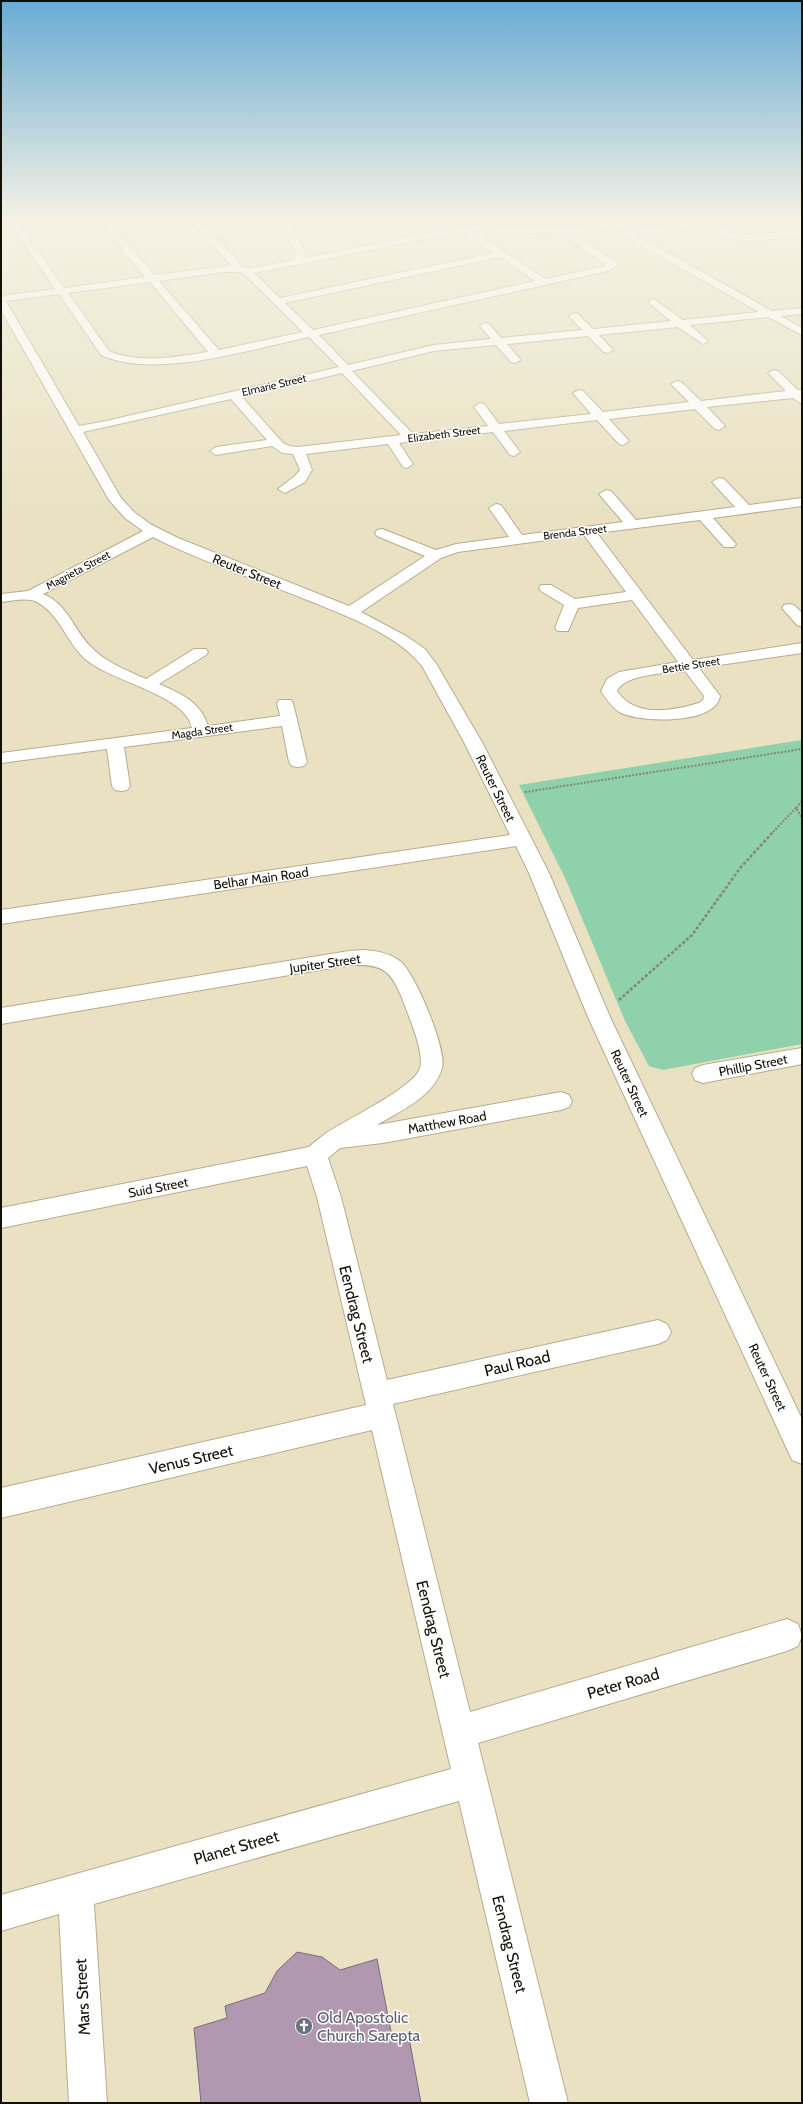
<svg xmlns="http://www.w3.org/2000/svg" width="803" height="2104" font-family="Cabin,sans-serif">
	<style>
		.green { fill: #8ed1aa }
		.building { fill: #b099b0; stroke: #7b6b7b }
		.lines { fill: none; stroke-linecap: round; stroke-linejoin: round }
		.minor-casing { stroke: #b4ad8e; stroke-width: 2 }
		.path-far1 { stroke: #8a856f; stroke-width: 2; stroke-dasharray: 2 1.5; stroke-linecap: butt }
		.path { stroke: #8a856f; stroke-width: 2.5; stroke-dasharray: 3 2; stroke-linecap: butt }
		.minor { fill: #fff; fill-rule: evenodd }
		.labels { text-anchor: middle; stroke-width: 3; stroke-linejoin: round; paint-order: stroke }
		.far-street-label { font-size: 11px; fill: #131106; stroke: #fff }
		.street-label { font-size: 13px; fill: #131106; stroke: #fff }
		.near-street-label { font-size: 16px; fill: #131106; stroke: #fff }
		.near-worship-label { font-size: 16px; fill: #5b616d; stroke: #fff; text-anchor: start }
	</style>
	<rect width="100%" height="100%" fill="#e9e1c2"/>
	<!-- green -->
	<polygon class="green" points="802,740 802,1044 663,1070 649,1066 625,1021 566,880 519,785"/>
	<!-- building -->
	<polygon class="building" points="297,1952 322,1957 340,1970 377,1959 392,2037 408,2032 421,2103 201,2103 194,2028 227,2018 225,2006 265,1993 277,1971"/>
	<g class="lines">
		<defs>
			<g id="minor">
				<path d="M 8,221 L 16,221 L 64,288 L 145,277 L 99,221 L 108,221 L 154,275 L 230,266 L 230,264 L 190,221 L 199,221 L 238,261 L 240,266 L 248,269 L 294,260 L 296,254 L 281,221 L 289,221 L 306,254 L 304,258 L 450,229 L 357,224 L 353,221 L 412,221 L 442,222 L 464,226 L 563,228 L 625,221 L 630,229 L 694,224 L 698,227 L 697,229 L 635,234 L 772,311 L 802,308 L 802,314 L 781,316 L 802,328 L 802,335 L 768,317 L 690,325 L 708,341 L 703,344 L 678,327 L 599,335 L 613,350 L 608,353 L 604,352 L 588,336 L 507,344 L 521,360 L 515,363 L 511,362 L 496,345 L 434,351 L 352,371 L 413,434 L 488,426 L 474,407 L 480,403 L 484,404 L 499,424 L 591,414 L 573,393 L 579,390 L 583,391 L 603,412 L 689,402 L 671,384 L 677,381 L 681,382 L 701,401 L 786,391 L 768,373 L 774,370 L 778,371 L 798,390 L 802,390 L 802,404 L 793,398 L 707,407 L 725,426 L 719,430 L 715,429 L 695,409 L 609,419 L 629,441 L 623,445 L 619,444 L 597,420 L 504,431 L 520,452 L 514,456 L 510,455 L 493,432 L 399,443 L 413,464 L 407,468 L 403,467 L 388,444 L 306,454 L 312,470 L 305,482 L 285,493 L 278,489 L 295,476 L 300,470 L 293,454 L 282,453 L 272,446 L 216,455 L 210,451 L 216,447 L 267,440 L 231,399 L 83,432 L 121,498 L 134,512 L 150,524 L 178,538 L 349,606 L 425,556 L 377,536 L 375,533 L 377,530 L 382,529 L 436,550 L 456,544 L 509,537 L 489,508 L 496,504 L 501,505 L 522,535 L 623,522 L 599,494 L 606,490 L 611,491 L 636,520 L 735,507 L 712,482 L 719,478 L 724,479 L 749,505 L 802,498 L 802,506 L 713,518 L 736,544 L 734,547 L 724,547 L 700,520 L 597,533 L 693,660 L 802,643 L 802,653 L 699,668 L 720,696 C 716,725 639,723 619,712 C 611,706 606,699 601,691 L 607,679 L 619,672 L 678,662 L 632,600 L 578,608 L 568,631 L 558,631 L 555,628 L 564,605 L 541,591 L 539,588 L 541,585 L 551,585 L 575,599 L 626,592 L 584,535 L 458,552 L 441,558 L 361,612 L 406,636 L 425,649 L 437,665 L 483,744 L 549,873 L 610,1017 L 802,1419 L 802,1464 L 792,1460 L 588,1017 L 529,873 L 516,846 L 1,924 L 1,910 L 510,835 L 465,744 L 422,666 C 397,634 344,615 307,600 C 256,579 202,562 153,537 L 43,594 C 67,603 74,630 90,646 C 105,662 126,670 146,679 L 194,649 L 206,649 L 208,652 L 206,655 L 159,684 C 180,693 201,702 208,726 L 280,716 L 277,703 L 279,700 L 291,700 L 293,703 L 307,762 L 304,766 L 298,767 L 292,766 L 289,762 L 282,726 L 124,747 L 130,786 L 127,790 L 121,791 L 115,790 L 112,786 L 107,749 L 1,763 L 1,753 L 192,728 C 186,694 110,682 84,658 C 67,642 59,614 37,602 C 27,597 12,601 1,602 L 1,594 L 28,591 L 143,531 L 125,518 L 109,500 L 1,310 L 1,296 L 55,289 ZM 620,227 L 624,234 L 633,241 L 759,312 L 683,320 L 654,299 L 650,300 L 649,302 L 650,304 L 671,321 L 593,329 L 578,314 L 574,313 L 569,316 L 582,330 L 501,338 L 489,324 L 485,323 L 480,326 L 491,339 L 434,345 L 348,365 L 319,335 L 608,271 L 616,266 L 616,262 L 572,233 ZM 473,231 L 561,234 L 606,264 L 602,267 L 545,279 ZM 462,232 L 493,253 L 280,298 L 254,273 ZM 500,257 L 535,281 L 313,330 L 285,303 ZM 224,272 L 239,272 L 244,274 L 303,332 L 219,350 L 159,281 ZM 150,282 L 208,352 C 176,357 139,364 109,351 L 68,293 ZM 59,294 L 101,355 C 155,380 252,349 309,337 L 339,367 L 106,421 L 79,426 L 6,301 ZM 342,373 L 401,435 L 298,447 L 289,446 L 283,443 L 242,397 ZM 685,671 L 704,696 L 703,700 L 699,703 C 672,711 635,718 617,691 C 625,674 667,673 685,671 Z"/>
				<path d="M 703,221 L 713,221 L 738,235 L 802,230 L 802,236 C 770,238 726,251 703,221 Z"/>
				<polygon points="789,604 794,605 802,613 802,627 797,625 782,608 784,605"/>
				<path d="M 364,950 C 376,951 391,953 401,962 C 416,975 447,1050 442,1068 C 434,1097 400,1111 377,1125 L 561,1092 L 569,1095 L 572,1101 L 569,1107 L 561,1110 L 383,1143 L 340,1148 L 328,1158 L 341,1197 L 387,1380 L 658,1320 L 667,1324 L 671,1332 L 667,1340 L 658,1344 L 393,1404 L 470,1712 L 787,1619 L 798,1624 L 802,1636 L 798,1646 L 787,1651 L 478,1743 L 568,2103 L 530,2103 L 459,1801 L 94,1904 L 107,2103 L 69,2103 L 59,1914 L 1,1931 L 1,1895 L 451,1769 L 372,1430 L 1,1518 L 1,1488 L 366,1405 L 317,1197 L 307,1166 L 1,1228 L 1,1208 L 309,1147 C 314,1142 320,1138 325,1134 C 345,1120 414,1088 420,1068 C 425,1052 408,1015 402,998 C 390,968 380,964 349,965 L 1,1024 L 1,1008 L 349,951 Z"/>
				<polygon points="802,1048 802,1064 703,1083 695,1080 692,1074 695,1068 703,1065"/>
			</g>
		</defs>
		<!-- minor casing -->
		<use href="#minor" class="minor-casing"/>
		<!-- path-far1 -->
		<g class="path-far1">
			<polyline points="525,792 802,749"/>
			<polyline points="802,801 796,808 802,818"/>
			<polyline points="773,832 796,808"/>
		</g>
		<!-- path -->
		<polyline class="path" points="619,1000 692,935 741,867 774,831"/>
		<!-- minor -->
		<use href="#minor" class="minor"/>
	</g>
	<!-- sky -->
	<linearGradient id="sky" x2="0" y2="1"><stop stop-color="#69abd5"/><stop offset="0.43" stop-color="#f5f2e4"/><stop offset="1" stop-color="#f5f2e4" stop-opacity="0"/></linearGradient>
	<rect width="803" height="515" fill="url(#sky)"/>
	<!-- icons -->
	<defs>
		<symbol id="church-disc" viewBox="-11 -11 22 22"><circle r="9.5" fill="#6b7280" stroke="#fff"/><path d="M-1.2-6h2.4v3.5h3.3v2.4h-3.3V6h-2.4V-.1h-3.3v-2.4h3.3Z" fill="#fff"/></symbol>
	</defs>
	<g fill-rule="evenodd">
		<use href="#church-disc" x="294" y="2016" width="20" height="20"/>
	</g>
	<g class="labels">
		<!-- far-street labels -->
		<g class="far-street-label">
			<text transform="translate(274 385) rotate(-13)" y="4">Elmarie Street</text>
			<text transform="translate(444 434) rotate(-7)" y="4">Elizabeth Street</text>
			<text transform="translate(575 532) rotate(-7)" y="4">Brenda Street</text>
			<text transform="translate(78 570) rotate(-28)" y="4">Magrieta Street</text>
			<text transform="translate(691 665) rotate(-9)" y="4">Bettie Street</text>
			<text transform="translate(202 731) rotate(-8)" y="4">Magda Street</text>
		</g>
		<!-- street labels -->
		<g class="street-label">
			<text transform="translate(247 571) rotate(22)" y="5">Reuter Street</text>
			<text transform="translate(496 788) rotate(64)" y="5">Reuter Street</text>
			<text transform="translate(261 878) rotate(-8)" y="5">Belhar Main Road</text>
			<text transform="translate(325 963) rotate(-8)" y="5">Jupiter Street</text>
			<text transform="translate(753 1065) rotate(-11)" y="5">Phillip Street</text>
			<text transform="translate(630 1083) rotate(65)" y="5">Reuter Street</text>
			<text transform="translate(447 1122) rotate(-10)" y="5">Matthew Road</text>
			<text transform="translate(158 1187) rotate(-11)" y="5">Suid Street</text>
			<text transform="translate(768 1377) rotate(65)" y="5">Reuter Street</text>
		</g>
		<!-- near-street labels -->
		<g class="near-street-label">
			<text transform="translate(357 1314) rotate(76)" y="6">Eendrag Street</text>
			<text transform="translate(517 1363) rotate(-13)" y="6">Paul Road</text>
			<text transform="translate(191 1459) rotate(-13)" y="6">Venus Street</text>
			<text transform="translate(434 1629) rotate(76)" y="6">Eendrag Street</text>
			<text transform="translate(623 1683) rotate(-16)" y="6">Peter Road</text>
			<text transform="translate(236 1847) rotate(-16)" y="6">Planet Street</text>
			<text transform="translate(510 1944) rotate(76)" y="6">Eendrag Street</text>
			<text transform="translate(82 1997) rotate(-93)" y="6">Mars Street</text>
		</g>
		<!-- near-worship labels -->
		<g class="near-worship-label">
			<text x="317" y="2023">Old Apostolic<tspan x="317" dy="18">Church Sarepta</tspan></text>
		</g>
	</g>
	<!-- border -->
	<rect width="803" height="2104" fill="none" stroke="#131106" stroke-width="4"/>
</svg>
